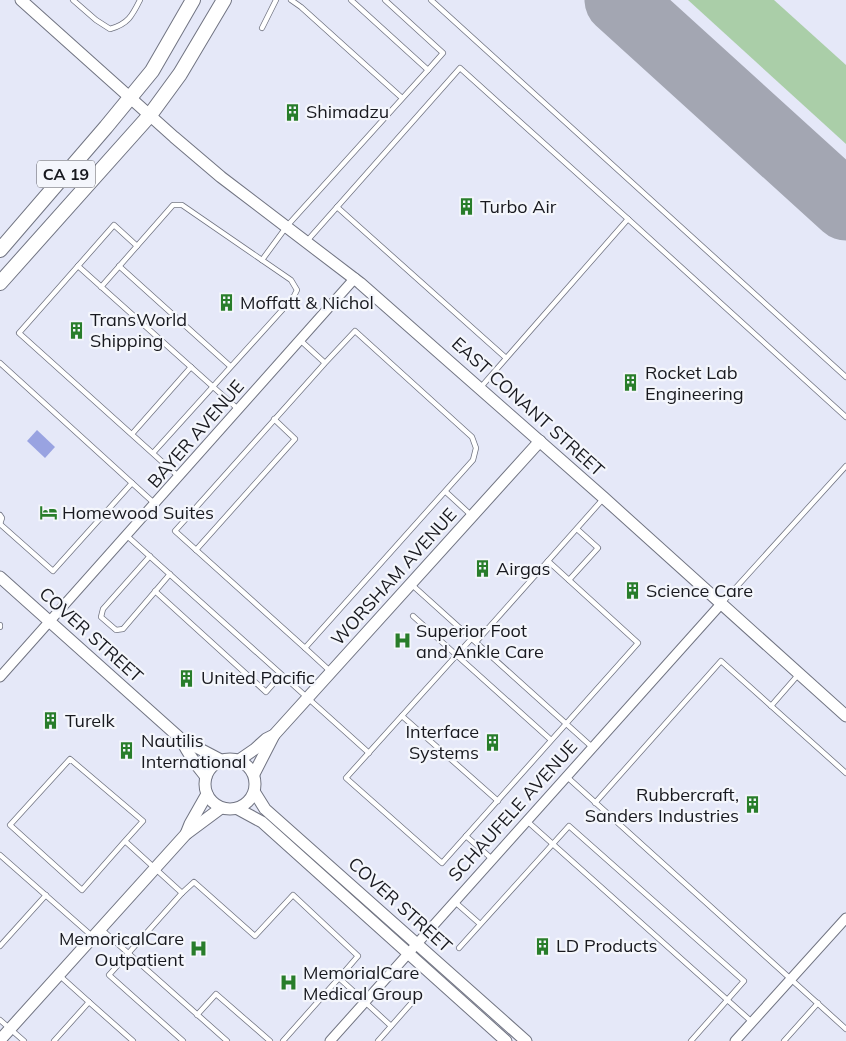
<svg xmlns="http://www.w3.org/2000/svg" width="846" height="1041" font-family="Mulish,sans-serif">
	<style>
		.green { fill: #aacea8 }
		.water { fill: #99a3e1 }
		.lines { fill: none; stroke-linecap: round; stroke-linejoin: round }
		.runway { stroke: #a3a6b2; stroke-width: 69 }
		.service-casing { stroke: #717482; stroke-width: 6 }
		.minor-casing { stroke: #717482; stroke-width: 11 }
		.tertiary-casing { stroke: #717482; stroke-width: 13 }
		.primary-casing { stroke: #717482; stroke-width: 16 }
		.service { stroke: #fff; stroke-width: 4.5 }
		.minor { stroke: #fff; stroke-width: 9 }
		.tertiary { stroke: #fff; stroke-width: 11 }
		.primary { stroke: #fff; stroke-width: 14 }
		.labels { text-anchor: middle; stroke-width: 4.5; stroke-linejoin: round; paint-order: stroke }
		.shield { fill: #f4f6fc; stroke: #5a5b61; stroke-width: 1 }
		.shield-label { font-size: 16px; font-weight: bold; fill: #18191f }
		.poi-label { font-size: 18px; fill: #18191f; stroke: #f4f6fc; text-anchor: start }
		.street-label { font-size: 18px; fill: #18191f; stroke: #f4f6fc }
	</style>
	<rect width="100%" height="100%" fill="#e5e8f8"/>
	<!-- green -->
	<polygon class="green" points="688,0 774,0 846,65 846,144"/>
	<!-- water -->
	<polygon class="water" points="37,430 55,447 45,458 27,441"/>
	<g class="lines">
		<!-- runway -->
		<polyline class="runway" points="619,0 846,206"/>
		<defs>
			<g id="service">
				<path d="M 73,0 L 96,20 L 110,29 C 128,24 132,16 140,0"/>
				<polyline points="291,0 301,7 402,98"/>
				<polyline points="385,0 443,53 428,70"/>
				<polyline points="431,0 846,377"/>
				<polyline points="262,28 276,0"/>
				<polyline points="337,207 506,358"/>
				<polyline points="307,241 460,68 628,219"/>
				<polyline points="262,260 287,226 428,70 351,0"/>
				<polyline points="78,266 114,225 137,246"/>
				<polyline points="119,266 230,366"/>
				<polyline points="101,287 173,205 182,205 291,280 297,290 293,298 153,453"/>
				<polyline points="300,340 325,363 355,331 472,437 476,448 473,460 305,648 175,531 325,363"/>
				<polyline points="0,363 154,503"/>
				<polyline points="481,387 628,219 846,417"/>
				<polyline points="132,434 191,367"/>
				<polyline points="178,476 19,333 78,266 239,410"/>
				<polyline points="446,492 472,516"/>
				<polyline points="0,515 2,518 0,524"/>
				<polyline points="0,524 53,571 132,483"/>
				<polyline points="126,535 369,753"/>
				<polyline points="196,550 295,439 274,419"/>
				<polyline points="150,556 103,609 101,617 116,630 123,629 170,574"/>
				<polyline points="569,580 598,548 577,529"/>
				<polyline points="411,584 592,747"/>
				<polyline points="155,591 266,692 281,675"/>
				<polyline points="722,603 846,466"/>
				<polyline points="413,616 551,740"/>
				<polyline points="0,625 0,627"/>
				<polyline points="472,638 346,778 442,863 638,643 548,561"/>
				<polyline points="476,642 603,499"/>
				<polyline points="305,648 330,671"/>
				<polyline points="771,706 798,675"/>
				<polyline points="402,716 498,801"/>
				<polyline points="566,776 846,1029"/>
				<polyline points="595,803 721,661 846,773"/>
				<polyline points="527,821 752,1022"/>
				<polyline points="466,836 492,859"/>
				<polyline points="125,841 82,890 10,825 70,759 143,821 125,841 182,893 194,882 255,936 293,895 358,956 339,978 391,1026"/>
				<polyline points="0,855 92,936"/>
				<polyline points="182,893 109,975 183,1041"/>
				<polyline points="455,902 480,924"/>
				<polyline points="101,929 227,1041"/>
				<polyline points="0,946 46,895"/>
				<polyline points="459,948 569,826 744,981 691,1041"/>
				<polyline points="89,1002 133,1041"/>
				<polyline points="197,1015 216,994 270,1041"/>
				<polyline points="0,1020 24,1041"/>
				<polyline points="54,1041 89,1002 60,976"/>
				<polyline points="283,1041 339,978"/>
				<polyline points="378,1041 415,999"/>
				<polyline points="784,1041 818,1003"/>
			</g>
			<g id="minor">
				<polyline points="0,677 355,278"/>
				<polyline points="330,1041 721,604"/>
				<polyline points="735,1041 846,918"/>
			</g>
			<g id="tertiary">
				<polyline points="21,0 174,137 221,177 360,283 604,498 846,716"/>
				<polyline points="0,577 181,739 221,760"/>
				<path d="M 181,739 C 187,752 197,766 206,777"/>
				<circle cx="230" cy="784" r="25"/>
				<polyline points="239,760 255,749 266,739 274,735 540,441"/>
				<polyline points="254,774 274,735"/>
				<polyline points="255,793 265,809 526,1041"/>
				<polyline points="238,809 262,822 506,1041"/>
				<polyline points="186,834 190,824 207,794"/>
				<polyline points="0,1040 186,834 221,808"/>
			</g>
			<g id="primary">
				<polyline points="0,250 106,127 152,71 193,0"/>
				<polyline points="0,283 150,115 180,74 224,0"/>
			</g>
		</defs>
		<!-- service casing -->
		<use href="#service" class="service-casing"/>
		<!-- minor casing -->
		<use href="#minor" class="minor-casing"/>
		<!-- tertiary casing -->
		<use href="#tertiary" class="tertiary-casing"/>
		<!-- primary casing -->
		<use href="#primary" class="primary-casing"/>
		<!-- service -->
		<use href="#service" class="service"/>
		<!-- minor -->
		<use href="#minor" class="minor"/>
		<!-- tertiary -->
		<use href="#tertiary" class="tertiary"/>
		<!-- primary -->
		<use href="#primary" class="primary"/>
	</g>
	<!-- icons -->
	<defs>
		<symbol id="building-bare" viewBox="-9 -9 18 18"><path d="M-4-6H4V6H1V3H-1V6H-4ZM-2.5-4.3h1.7v1.8h-1.7ZM.8-4.3h1.7v1.8H.8ZM-2.5-1h1.7V.8h-1.7ZM.8-1h1.7V.8H.8Z" fill="#287d2a" stroke="#f4f6fc" stroke-width="2.5" paint-order="stroke"/></symbol>
		<symbol id="hotel-bare" viewBox="-9 -9 18 18"><path d="M-6-4.5h1.5V1H6V5H4.5V3h-9V5H-6ZM-4 0a1.8 1.8 0 1 1 3.6 0ZM.5 0V-2.5h3Q6-2.5 6 0Z" fill="#287d2a" stroke="#f4f6fc" stroke-width="2.5" paint-order="stroke"/></symbol>
		<symbol id="hospital-bare" viewBox="-9 -9 18 18"><path d="M-5-5h3v3.5h4V-5h3V5h-3V1.5h-4V5h-3Z" fill="#287d2a" stroke="#f4f6fc" stroke-width="2.5" paint-order="stroke"/></symbol>
	</defs>
	<g fill-rule="evenodd">
		<use href="#building-bare" x="280" y="100" width="25" height="25"/>
		<use href="#building-bare" x="454" y="194" width="25" height="25"/>
		<use href="#building-bare" x="214" y="290" width="25" height="25"/>
		<use href="#building-bare" x="64" y="318" width="25" height="25"/>
		<use href="#building-bare" x="618" y="370" width="25" height="25"/>
		<use href="#hotel-bare" x="36" y="500" width="25" height="25"/>
		<use href="#building-bare" x="470" y="556" width="25" height="25"/>
		<use href="#building-bare" x="620" y="578" width="25" height="25"/>
		<use href="#hospital-bare" x="390" y="628" width="25" height="25"/>
		<use href="#building-bare" x="174" y="666" width="25" height="25"/>
		<use href="#building-bare" x="38" y="708" width="25" height="25"/>
		<use href="#building-bare" x="480" y="730" width="25" height="25"/>
		<use href="#building-bare" x="114" y="738" width="25" height="25"/>
		<use href="#building-bare" x="740" y="792" width="25" height="25"/>
		<use href="#building-bare" x="530" y="934" width="25" height="25"/>
		<use href="#hospital-bare" x="186" y="936" width="25" height="25"/>
		<use href="#hospital-bare" x="276" y="970" width="25" height="25"/>
	</g>
	<g class="labels">
		<!-- shield labels -->
		<rect class="shield" x="37" y="160.5" width="58" height="27" rx="4"/>
		<g class="shield-label">
			<text x="66" y="180">CA 19</text>
		</g>
		<!-- poi labels -->
		<g class="poi-label">
			<text x="306" y="118">Shimadzu</text>
			<text x="480" y="213">Turbo Air</text>
			<text x="240" y="309">Moffatt &amp; Nichol</text>
			<text x="90" y="326">TransWorld<tspan x="90" dy="21">Shipping</tspan></text>
			<text x="645" y="379">Rocket Lab<tspan x="645" dy="21">Engineering</tspan></text>
			<text x="62" y="519">Homewood Suites</text>
			<text x="496" y="575">Airgas</text>
			<text x="646" y="597">Science Care</text>
			<text x="416" y="637">Superior Foot<tspan x="416" dy="21">and Ankle Care</tspan></text>
			<text x="201" y="684">United Pacific</text>
			<text x="65" y="727">Turelk</text>
			<text x="479" y="738" text-anchor="end">Interface<tspan x="479" dy="21">Systems</tspan></text>
			<text x="141" y="747">Nautilis<tspan x="141" dy="21">International</tspan></text>
			<text x="739" y="801" text-anchor="end">Rubbercraft,<tspan x="739" dy="21">Sanders Industries</tspan></text>
			<text x="184" y="945" text-anchor="end">MemoricalCare<tspan x="184" dy="21">Outpatient</tspan></text>
			<text x="556" y="952">LD Products</text>
			<text x="303" y="979">MemorialCare<tspan x="303" dy="21">Medical Group</tspan></text>
		</g>
		<!-- street labels -->
		<g class="street-label">
			<text transform="translate(528 407) rotate(42)" y="6">EAST CONANT STREET</text>
			<text transform="translate(196 434) rotate(-49)" y="6">BAYER AVENUE</text>
			<text transform="translate(394 577) rotate(-48)" y="6">WORSHAM AVENUE</text>
			<text transform="translate(91 635) rotate(42)" y="6">COVER STREET</text>
			<text transform="translate(513 811) rotate(-48)" y="6">SCHAUFELE AVENUE</text>
			<text transform="translate(400 905) rotate(42)" y="6">COVER STREET</text>
		</g>
	</g>
</svg>
